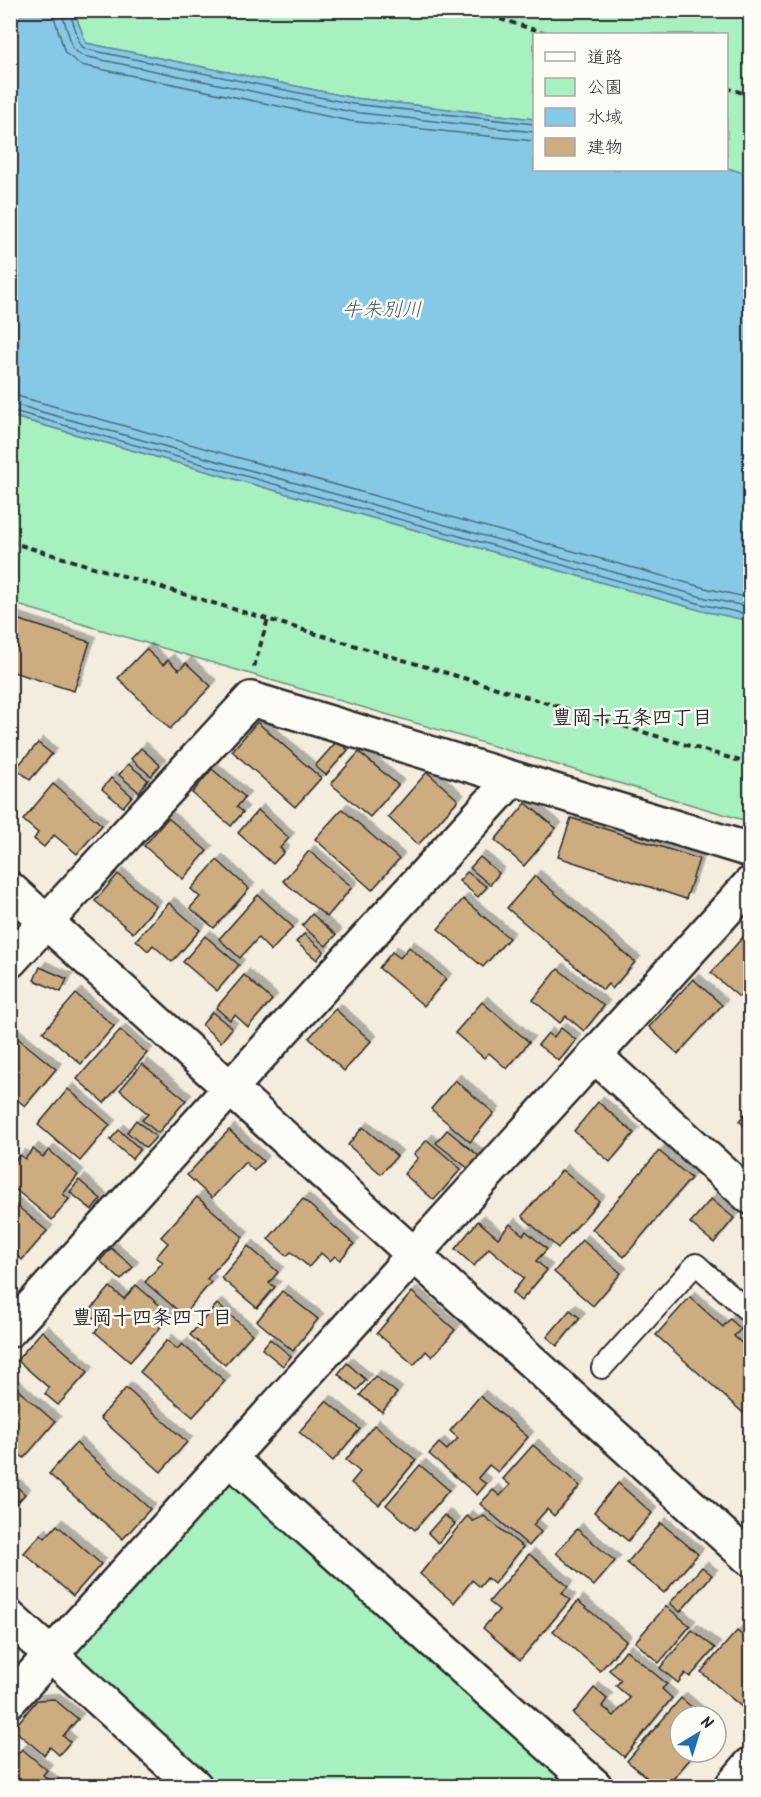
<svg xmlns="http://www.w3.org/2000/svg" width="761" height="1797" font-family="Kalam,'Klee One',sans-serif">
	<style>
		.green { fill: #a7f0bf; stroke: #698e75; stroke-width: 1.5 }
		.water { fill: #86c9e7; stroke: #628a9c; stroke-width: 1.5 }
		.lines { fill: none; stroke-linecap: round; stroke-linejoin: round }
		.shore { stroke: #4f6a76; stroke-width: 1.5 }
		.building { fill: #cdac80; stroke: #2b2b2b; stroke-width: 1.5; filter: url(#shadow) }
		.service-casing { stroke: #2b2b2b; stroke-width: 24 }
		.minor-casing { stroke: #2b2b2b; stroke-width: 38 }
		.path { stroke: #2b2b2b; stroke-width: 4; stroke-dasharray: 6 4.5; stroke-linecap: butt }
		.service { stroke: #fdfcf7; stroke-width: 20 }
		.minor { stroke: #fdfcf7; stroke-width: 33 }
		.labels { text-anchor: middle; stroke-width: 5; stroke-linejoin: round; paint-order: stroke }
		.water-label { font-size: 20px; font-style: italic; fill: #465a63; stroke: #fdfcf7 }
		.neighbourhood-label { font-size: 20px; font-weight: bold; fill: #2b2b2b; stroke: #fdfcf7 }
	</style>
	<defs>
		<filter id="shadow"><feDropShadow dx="5.5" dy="-5.5" stdDeviation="0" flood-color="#0004"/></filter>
	</defs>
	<rect width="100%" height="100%" fill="#f3ecdf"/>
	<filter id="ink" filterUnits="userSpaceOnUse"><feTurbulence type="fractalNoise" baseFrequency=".0167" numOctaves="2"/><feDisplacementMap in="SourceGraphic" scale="12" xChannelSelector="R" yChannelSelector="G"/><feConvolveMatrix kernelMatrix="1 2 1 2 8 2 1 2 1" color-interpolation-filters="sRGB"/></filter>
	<g filter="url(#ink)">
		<!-- green -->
		<g class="green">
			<polygon points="74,11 750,11 750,175 727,168 726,34 534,34 534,119 354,98 86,43"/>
			<polygon points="10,416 703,611 750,620 750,822 11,603"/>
			<polygon points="230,1459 595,1786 195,1786 51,1655"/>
		</g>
		<!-- water -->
		<polygon class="water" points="10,11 74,11 86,43 354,98 534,119 534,170 727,168 750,175 750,621 703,611 11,416"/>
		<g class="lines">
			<!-- shore -->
			<g class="shore">
				<polyline points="52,10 65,53 81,65 350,121 534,141"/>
				<polyline points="61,10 73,49 83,56 352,112 534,132"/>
				<polyline points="69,10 80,44 85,49 353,104 534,124"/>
				<polyline points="10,394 709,589 750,598"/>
				<polyline points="10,403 706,598 750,607"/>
				<polyline points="10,410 705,605 750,615"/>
			</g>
		</g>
		<!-- building -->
		<g class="building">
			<polygon points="10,617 90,642 74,691 10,671"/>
			<polygon points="146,649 163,665 168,660 179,670 186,663 211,686 170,729 118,678"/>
			<polygon points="257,722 321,778 295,807 232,751"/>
			<polygon points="337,741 348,750 326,775 315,766"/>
			<polygon points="38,743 52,754 30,780 16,768"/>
			<polygon points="141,748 160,765 151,776 131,759"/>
			<polygon points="359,752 398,785 370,817 331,784"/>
			<polygon points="128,764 148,780 139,792 119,775"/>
			<polygon points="212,769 245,797 237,807 243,812 231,826 192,793"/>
			<polygon points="427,772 458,800 418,845 388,817"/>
			<polygon points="111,778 132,796 123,807 102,789"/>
			<polygon points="53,784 102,825 77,854 54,835 44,847 34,839 38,833 23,820"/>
			<polygon points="526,803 556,828 524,866 495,840"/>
			<polygon points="342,809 399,859 372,890 315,839"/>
			<polygon points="258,810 289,838 280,848 284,852 273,864 238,833"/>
			<polygon points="168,818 207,851 183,879 144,846"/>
			<polygon points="571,818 699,859 686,899 558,857"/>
			<polygon points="309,851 352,887 327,917 283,881"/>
			<polygon points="480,857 499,873 490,885 470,868"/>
			<polygon points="217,860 249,889 214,928 190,908 200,897 191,889"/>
			<polygon points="467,872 487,887 478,897 459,881"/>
			<polygon points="118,874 156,906 133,933 95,901"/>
			<polygon points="535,876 635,962 612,989 608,984 603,990 507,908"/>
			<polygon points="258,895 293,927 271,951 258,938 240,958 219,939"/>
			<polygon points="463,899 509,938 483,967 438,929"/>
			<polygon points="169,903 200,930 172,962 153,945 148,951 136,940"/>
			<polygon points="312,914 336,935 326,946 302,926"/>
			<polygon points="304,934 324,951 317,960 296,942"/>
			<polygon points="205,936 239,965 217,991 183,962"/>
			<polygon points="743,937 750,944 750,983 739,997 711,973"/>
			<polygon points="409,947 446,979 424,1006 379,968 392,952 400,958"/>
			<polygon points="40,967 67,979 61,992 34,980"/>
			<polygon points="558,969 604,1006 584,1031 566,1016 560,1023 533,1000"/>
			<polygon points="244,975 272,1000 248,1027 235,1015 230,1020 216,1008"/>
			<polygon points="693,979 722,1005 678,1054 649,1027"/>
			<polygon points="76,994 114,1026 81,1064 43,1032"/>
			<polygon points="482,1002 529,1042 507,1069 489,1053 484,1058 455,1033"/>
			<polygon points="335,1009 371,1041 344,1071 309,1038"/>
			<polygon points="212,1012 232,1028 221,1042 202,1025"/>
			<polygon points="561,1028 576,1040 559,1061 538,1045 548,1033 553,1038"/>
			<polygon points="120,1030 147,1053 104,1103 77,1079"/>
			<polygon points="10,1032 56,1069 25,1106 10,1094"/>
			<polygon points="142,1064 186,1100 158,1133 142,1120 148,1114 120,1090"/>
			<polygon points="455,1080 494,1113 470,1142 431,1109"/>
			<polygon points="68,1089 110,1125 80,1161 38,1125"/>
			<polygon points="598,1102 634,1133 610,1162 574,1131"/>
			<polygon points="750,1108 750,1131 739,1121"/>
			<polygon points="136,1120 156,1137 146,1148 127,1132"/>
			<polygon points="363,1127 397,1156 381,1174 348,1145"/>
			<polygon points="119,1130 140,1149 132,1159 110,1140"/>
			<polygon points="229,1130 263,1161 254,1171 245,1162 212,1198 187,1175"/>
			<polygon points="447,1130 479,1156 469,1169 436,1143"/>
			<polygon points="427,1140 461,1169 434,1200 404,1174 418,1158 414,1154"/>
			<polygon points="33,1149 43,1157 49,1150 78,1175 63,1194 69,1199 52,1220 10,1185 10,1166 20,1155 25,1159"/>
			<polygon points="659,1151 691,1178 624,1257 592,1229"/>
			<polygon points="562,1170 599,1201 558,1248 522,1216"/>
			<polygon points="79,1180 101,1199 92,1210 70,1192"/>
			<polygon points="197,1197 243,1237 207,1279 211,1282 183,1315 145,1282 163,1262 156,1257 168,1243 161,1237"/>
			<polygon points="303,1199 354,1244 340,1260 335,1256 330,1261 321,1253 309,1267 291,1252 287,1256 268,1239"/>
			<polygon points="711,1199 734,1218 714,1243 690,1223"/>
			<polygon points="10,1200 47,1231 22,1260 10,1250"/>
			<polygon points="478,1221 498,1238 510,1224 523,1235 526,1231 547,1249 536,1261 547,1270 521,1301 512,1293 524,1278 489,1248 474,1266 455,1249"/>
			<polygon points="582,1240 621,1273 593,1306 554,1272"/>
			<polygon points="248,1246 278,1272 269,1283 275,1287 257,1308 221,1278"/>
			<polygon points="111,1248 133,1267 121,1280 100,1261"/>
			<polygon points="136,1285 171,1315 130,1362 95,1332 101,1324 88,1313 110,1287 124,1299"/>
			<polygon points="282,1291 318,1319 293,1351 257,1321"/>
			<polygon points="412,1292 455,1330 432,1357 426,1351 414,1365 377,1333"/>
			<polygon points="690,1297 723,1327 730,1319 741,1329 734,1336 750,1351 750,1419 656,1335"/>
			<polygon points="217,1304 252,1334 225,1365 190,1335"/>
			<polygon points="570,1310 580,1318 557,1346 547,1337"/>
			<polygon points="42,1331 88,1372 58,1405 45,1394 49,1388 17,1360"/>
			<polygon points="270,1339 291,1356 283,1366 262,1349"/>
			<polygon points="167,1340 177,1349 182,1344 225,1381 193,1417 140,1372"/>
			<polygon points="347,1363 366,1380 357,1390 338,1374"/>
			<polygon points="375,1376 397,1393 382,1412 360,1395"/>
			<polygon points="10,1383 55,1422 24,1458 10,1447"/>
			<polygon points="126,1388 187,1442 161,1472 100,1418"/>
			<polygon points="480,1396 528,1437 498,1472 489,1465 478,1478 486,1484 477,1495 429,1454 439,1443 447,1450 458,1438 450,1431"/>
			<polygon points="326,1401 360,1429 333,1461 299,1432"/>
			<polygon points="374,1425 416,1460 379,1505 351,1483 360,1472 346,1460"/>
			<polygon points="76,1443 150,1509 123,1539 49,1474"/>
			<polygon points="533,1445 580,1486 554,1516 547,1509 533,1525 541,1532 529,1546 480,1504 493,1490 500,1496 510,1485 503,1479"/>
			<polygon points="420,1465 449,1490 415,1530 386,1505"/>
			<polygon points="12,1483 25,1494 10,1511 10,1484"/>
			<polygon points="618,1483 652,1513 628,1541 594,1512"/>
			<polygon points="444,1515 455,1524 438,1543 428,1533"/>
			<polygon points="467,1516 473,1521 484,1516 523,1547 494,1584 487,1578 480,1587 472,1580 454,1603 420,1574"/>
			<polygon points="661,1523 698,1554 664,1593 627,1563"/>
			<polygon points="57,1525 101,1564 73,1596 24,1553 41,1534 45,1538"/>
			<polygon points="577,1529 615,1561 594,1586 556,1553"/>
			<polygon points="529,1554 568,1586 562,1593 570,1600 520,1660 483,1628 499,1610 489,1602"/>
			<polygon points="702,1567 712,1575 680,1612 670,1603"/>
			<polygon points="578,1601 626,1641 600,1671 553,1631"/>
			<polygon points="666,1606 690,1626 659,1663 635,1642"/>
			<polygon points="692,1630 715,1648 690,1677 685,1673 678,1683 660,1668"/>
			<polygon points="737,1631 750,1642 750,1714 701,1672"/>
			<polygon points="626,1650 667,1684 662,1689 672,1698 624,1757 573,1714 594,1688 607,1699 602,1706 614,1716 630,1698 616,1686 621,1680 609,1670"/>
			<polygon points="681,1698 702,1716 680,1716 680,1752 696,1752 667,1786 657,1786 627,1761"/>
			<polygon points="54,1699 78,1719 63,1736 70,1742 59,1755 50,1747 44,1755 13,1729 37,1700"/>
			<polygon points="22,1749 47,1770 43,1775 56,1786 10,1786 10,1762"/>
		</g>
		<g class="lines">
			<defs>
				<polyline id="service" points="602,1368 696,1264 750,1313"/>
				<g id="minor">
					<polyline points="10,889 750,1559"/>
					<polyline points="10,961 251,699 750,850"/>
					<polyline points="594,1055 750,1197"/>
					<polyline points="10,1330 512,779"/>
					<polyline points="230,1459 595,1786"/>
					<polyline points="10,1618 195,1786"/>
					<polyline points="10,1700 750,884"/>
					<polyline points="732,1786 750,1765"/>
				</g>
			</defs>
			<!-- service casing -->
			<use href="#service" class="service-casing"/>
			<!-- minor casing -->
			<use href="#minor" class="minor-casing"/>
			<!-- path -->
			<g class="path">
				<polyline points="470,10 549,34"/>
				<polyline points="726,88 750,95"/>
				<polyline points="10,542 750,764"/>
				<polyline points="254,667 268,619"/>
			</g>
			<!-- service -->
			<use href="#service" class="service"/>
			<!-- minor -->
			<use href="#minor" class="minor"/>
		</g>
	</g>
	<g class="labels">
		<!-- water labels -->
		<g class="water-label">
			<text x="382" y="316">牛朱別川</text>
		</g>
		<!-- neighbourhood labels -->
		<g class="neighbourhood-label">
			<text x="632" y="724">豊岡十五条四丁目</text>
			<text x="152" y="1324">豊岡十四条四丁目</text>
		</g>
	</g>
	<!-- margin -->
	<rect width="761" height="1797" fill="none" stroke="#fdfcf7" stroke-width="36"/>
	<rect x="18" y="18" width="725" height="1761" fill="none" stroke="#2b2b2b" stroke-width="2" filter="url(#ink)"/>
	<!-- legend -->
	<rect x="533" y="33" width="195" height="138" fill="#fdfcf7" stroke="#a9a8a5" stroke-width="1.5"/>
	<rect x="545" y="52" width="30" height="9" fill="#fdfcf7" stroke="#a9a8a5" stroke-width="1.5"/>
	<text x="587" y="63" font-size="18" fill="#2b2b2b">道路</text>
	<rect x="545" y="78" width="30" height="18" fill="#a7f0bf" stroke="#a9a8a5" stroke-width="1.5"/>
	<text x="587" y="93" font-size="18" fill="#2b2b2b">公園</text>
	<rect x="545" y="108" width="30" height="18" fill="#86c9e7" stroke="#a9a8a5" stroke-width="1.5"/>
	<text x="587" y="123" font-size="18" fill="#2b2b2b">水域</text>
	<rect x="545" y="138" width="30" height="18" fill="#cdac80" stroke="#a9a8a5" stroke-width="1.5"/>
	<text x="587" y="153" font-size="18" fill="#2b2b2b">建物</text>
	<!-- north arrow -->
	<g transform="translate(698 1734) rotate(38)"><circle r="28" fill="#fdfcf7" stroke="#a9a8a5" stroke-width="1.5"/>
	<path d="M0-4.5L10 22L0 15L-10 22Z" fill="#1f6fb2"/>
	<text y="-9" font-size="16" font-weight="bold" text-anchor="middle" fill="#2b2b2b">N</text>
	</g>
</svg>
